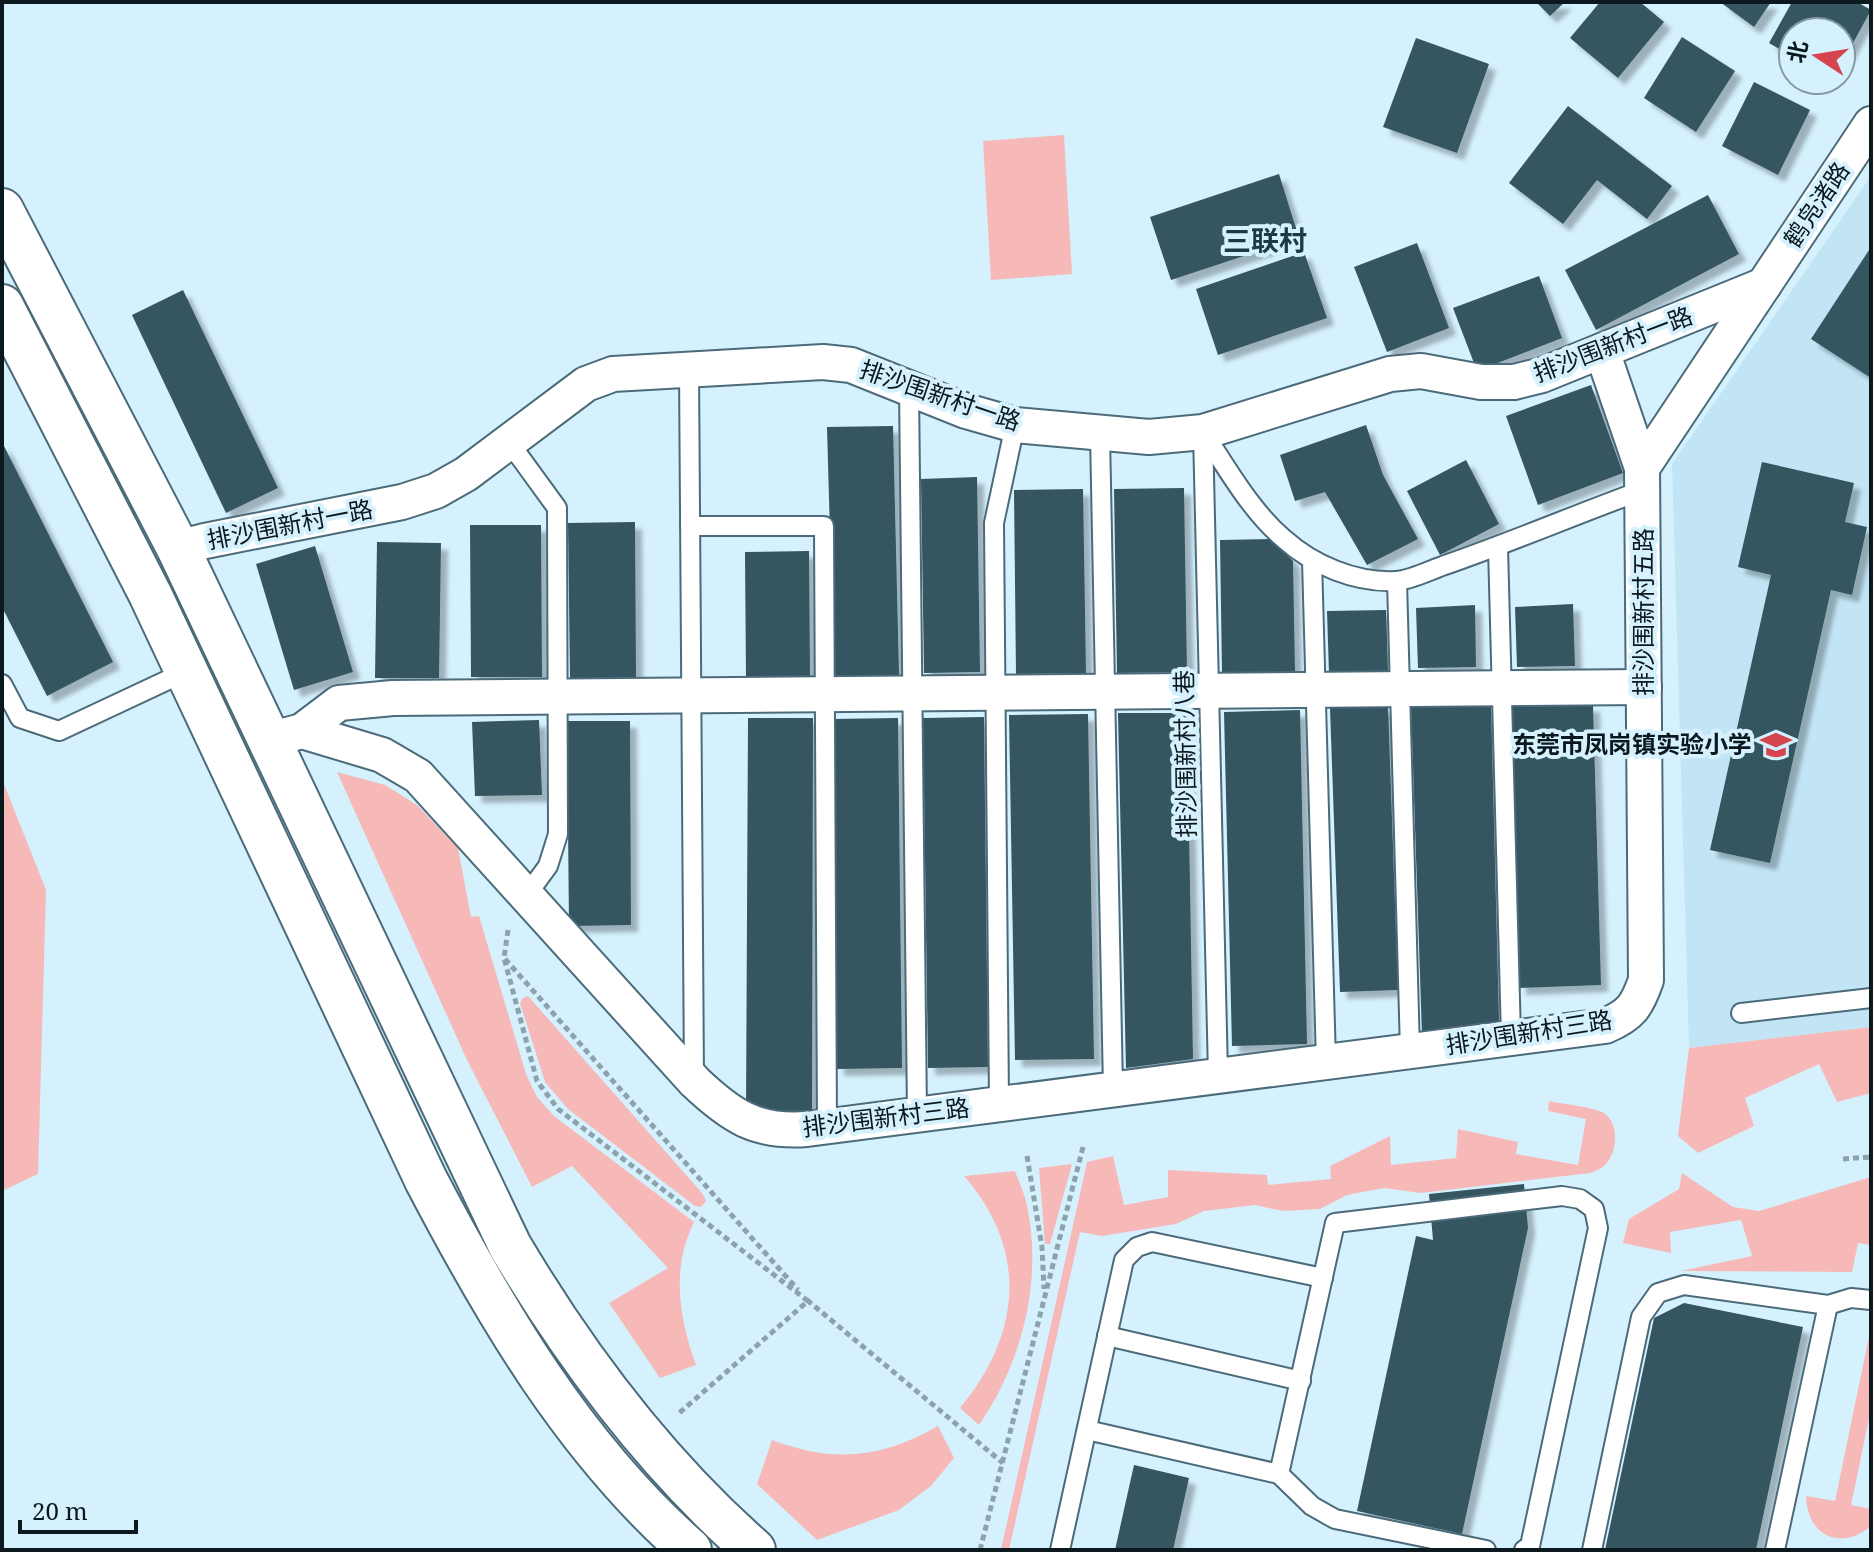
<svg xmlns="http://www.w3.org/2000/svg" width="1873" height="1552" font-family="'Noto Serif','Noto Sans SC',serif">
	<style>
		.built { fill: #c2e5f6 }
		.green { fill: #f7b9b7 }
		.building { fill: #345461; filter: url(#shadow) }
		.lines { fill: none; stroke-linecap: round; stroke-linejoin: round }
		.service-casing { stroke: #4b6b7a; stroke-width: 22 }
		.minor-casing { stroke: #4b6b7a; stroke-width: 38 }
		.tertiary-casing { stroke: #4b6b7a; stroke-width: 46 }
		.path { stroke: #8ca3ad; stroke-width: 5; stroke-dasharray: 6 4; stroke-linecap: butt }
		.service { stroke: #fff; stroke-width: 18 }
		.minor { stroke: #fff; stroke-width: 34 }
		.tertiary { stroke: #fff; stroke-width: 42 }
		.labels { text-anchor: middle; stroke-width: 8; stroke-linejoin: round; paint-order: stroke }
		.street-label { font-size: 24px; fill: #0b181e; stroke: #d5f1fe }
		.poi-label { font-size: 24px; font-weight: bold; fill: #0b181e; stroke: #d5f1fe; text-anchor: end }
		.quarter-label { font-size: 28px; font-weight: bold; fill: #1b3a48; stroke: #d5f1fe }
	</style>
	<defs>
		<filter id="shadow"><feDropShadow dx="7" dy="7" stdDeviation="2" flood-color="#0004"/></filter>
	</defs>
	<rect width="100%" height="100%" fill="#d5f1fe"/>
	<!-- built -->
	<polygon class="built" points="1871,176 1871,1027 1689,1048 1672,464"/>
	<!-- green -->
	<g class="green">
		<polygon points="1064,135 1072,274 991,280 983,141"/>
		<path d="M 337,772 L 385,785 L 417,805 L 458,848 L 471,917 L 479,916 L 526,1074 L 537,1097 L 554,1116 L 694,1222 C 671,1269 679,1318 696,1365 L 660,1378 L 609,1303 L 668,1268 L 572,1166 L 532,1187 L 467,1060 Z"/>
		<polygon points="2,779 46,890 38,1174 2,1191"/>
		<polygon points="528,996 702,1193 706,1201 701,1207 695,1206 568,1109 545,1082 520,1003 523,998"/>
		<polygon points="1871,1027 1871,1093 1837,1102 1819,1064 1745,1098 1754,1126 1698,1153 1678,1136 1689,1048"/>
		<path d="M 1549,1101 C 1562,1104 1594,1107 1604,1113 C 1620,1124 1617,1152 1606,1164 C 1602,1169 1595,1171 1590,1173 L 1421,1193 L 1384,1188 L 1347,1195 L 1320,1209 L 1283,1211 L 1255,1205 L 1204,1211 L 1176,1224 L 1102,1236 L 1080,1232 L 1009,1550 L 1001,1550 L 1087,1162 L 1113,1156 L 1124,1205 L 1168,1197 L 1168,1170 L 1267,1175 L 1268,1185 L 1331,1179 L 1330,1166 L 1390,1136 L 1391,1165 L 1456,1158 L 1458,1129 L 1518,1142 L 1516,1154 L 1578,1165 L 1586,1119 L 1548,1111 Z"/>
		<polygon points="1072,1164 1050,1244 1045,1244 1039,1168"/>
		<path d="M 1015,1171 C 1019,1182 1025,1194 1027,1206 C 1043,1281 1022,1363 979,1425 L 960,1408 C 1021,1335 1029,1250 964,1176 Z"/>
		<polygon points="1682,1173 1733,1207 1759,1211 1871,1177 1871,1245 1858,1243 1852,1272 1681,1271 1752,1256 1741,1220 1670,1232 1671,1253 1623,1243 1629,1219 1679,1189"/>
		<path d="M 1871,1327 L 1871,1409 L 1851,1505 L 1871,1509 L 1871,1526 C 1840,1552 1807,1535 1806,1496 L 1835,1501 Z"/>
		<path d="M 938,1426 L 954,1458 L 931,1486 L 899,1510 L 817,1540 L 757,1484 L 772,1440 C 834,1463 880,1459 938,1426 Z"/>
	</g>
	<!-- building -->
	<g class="building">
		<polygon points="1536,2 1565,2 1550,16"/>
		<polygon points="1600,2 1640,2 1664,22 1618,78 1570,38"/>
		<polygon points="1720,2 1771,2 1754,27"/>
		<polygon points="1792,2 1857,2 1871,10 1841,65 1841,32 1793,32 1793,57 1769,43"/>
		<polygon points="1682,37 1735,71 1696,132 1644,98"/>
		<polygon points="1416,38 1489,64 1457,153 1383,127"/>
		<polygon points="1754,82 1810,110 1778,175 1722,146"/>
		<polygon points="1568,106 1672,186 1647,219 1597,180 1563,224 1509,183"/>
		<polygon points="1279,174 1299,238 1171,280 1150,217"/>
		<polygon points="1708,195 1739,254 1596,330 1565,270"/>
		<polygon points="1417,243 1449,328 1387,352 1354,267"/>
		<polygon points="1871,247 1871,378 1811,339"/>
		<polygon points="1304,252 1327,318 1218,355 1196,289"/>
		<polygon points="1539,276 1562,338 1477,371 1453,308"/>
		<polygon points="183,290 278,488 226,513 132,315"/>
		<polygon points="1591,385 1623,473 1538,505 1506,416"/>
		<polygon points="1366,425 1383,475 1418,539 1367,565 1325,492 1295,501 1280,455"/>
		<polygon points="893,426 899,675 834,676 827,427"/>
		<polygon points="2,442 113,662 47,696 2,607"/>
		<polygon points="1466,460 1499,524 1440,555 1407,491"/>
		<polygon points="1762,462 1854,483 1845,522 1867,527 1852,595 1831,590 1770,863 1710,850 1771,575 1738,567"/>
		<polygon points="977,477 980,672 924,673 921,479"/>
		<polygon points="1184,488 1187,672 1117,673 1114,489"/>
		<polygon points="1083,489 1086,673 1016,674 1014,490"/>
		<polygon points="635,522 636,678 570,678 568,523"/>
		<polygon points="470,525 541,525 542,677 471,677"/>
		<polygon points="1272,539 1293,561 1295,672 1222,673 1220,540"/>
		<polygon points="377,542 441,543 439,678 375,678"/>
		<polygon points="315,546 353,672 294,690 256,564"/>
		<polygon points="809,551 810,677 746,678 745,552"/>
		<polygon points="1573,604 1575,666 1517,667 1515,607"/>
		<polygon points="1475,605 1476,667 1418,668 1416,608"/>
		<polygon points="1386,610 1388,671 1329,673 1327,611"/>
		<polygon points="1491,705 1499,1022 1422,1035 1411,707"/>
		<polygon points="1593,705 1601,985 1519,988 1511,707"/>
		<polygon points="1388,706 1398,990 1340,992 1330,708"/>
		<polygon points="1300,710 1307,1044 1232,1046 1224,712"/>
		<polygon points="1118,713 1187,713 1193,1059 1126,1068"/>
		<polygon points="1088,714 1094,1059 1015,1060 1009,715"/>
		<polygon points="984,717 988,1067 928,1068 923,718"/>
		<polygon points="748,718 813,718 812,1113 746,1113"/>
		<polygon points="898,718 902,1068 837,1069 833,719"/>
		<polygon points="539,720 542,795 475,796 472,722"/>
		<polygon points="567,721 630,721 631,925 569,926"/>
		<polygon points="1524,1184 1528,1228 1462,1534 1357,1511 1416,1236 1433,1240 1429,1194"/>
		<polygon points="1684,1303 1803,1327 1756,1550 1605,1550 1654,1318"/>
		<polygon points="1134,1465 1189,1478 1173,1550 1115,1550"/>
	</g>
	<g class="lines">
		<defs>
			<g id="service">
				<polyline points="689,368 694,1080"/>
				<polyline points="909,388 917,1115"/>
				<polyline points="1203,432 1218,1075"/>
				<path d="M 1203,432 C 1227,468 1250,510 1284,539 C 1313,565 1355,583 1396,581 C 1412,580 1432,569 1448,564 C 1514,541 1577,514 1643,490"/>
				<polyline points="1100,434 1113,1089"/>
				<polyline points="509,442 557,508 558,834 548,866 526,896"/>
				<polyline points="690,526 824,526 827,1126"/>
				<polyline points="1498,547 1511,1037"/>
				<polyline points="1312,560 1326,1062"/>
				<polyline points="1397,581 1410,1051"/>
				<polyline points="2,684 20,718 59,731 187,671"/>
				<polyline points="1741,1013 1871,998"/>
				<polyline points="999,1104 994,523 1015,425"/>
				<polyline points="1107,1336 1301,1381"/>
				<polyline points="1087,1430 1279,1474"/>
				<polyline points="1060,1550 1124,1260 1137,1247 1152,1242 1323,1278"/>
				<polyline points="1486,1550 1335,1519 1312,1506 1279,1474 1335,1223 1562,1196 1580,1199 1594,1209 1598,1228 1530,1546 1524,1550"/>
				<polyline points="1592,1550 1641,1317 1658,1293 1684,1285 1828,1305 1851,1298 1871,1300"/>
				<polyline points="1775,1550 1828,1305"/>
			</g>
			<g id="minor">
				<polyline points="1602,351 1642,468"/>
				<polyline points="178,548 205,541 402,502 436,491 466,474 586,384 613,374 823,362 851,365 966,411 1015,425 1149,437 1203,432 1390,374 1421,371 1481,382 1514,382 1542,375 1764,285"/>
				<path d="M 302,731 L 382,755 L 418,776 L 695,1082 C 731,1116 756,1133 807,1129 L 1605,1026 C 1631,1015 1637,1006 1646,980 L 1642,468 L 1871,124"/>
				<polyline points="287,735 302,731 339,703 393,698 1644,687"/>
			</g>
			<g id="tertiary">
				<path d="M 2,210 L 178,548 L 510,1246 C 577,1359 655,1463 754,1550"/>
				<path d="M 2,306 L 150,594 L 426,1180 C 496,1314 575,1449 690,1550"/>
			</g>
		</defs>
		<!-- service casing -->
		<use href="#service" class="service-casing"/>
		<!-- minor casing -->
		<use href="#minor" class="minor-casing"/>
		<!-- tertiary casing -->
		<use href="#tertiary" class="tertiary-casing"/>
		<!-- path -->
		<g class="path">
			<polyline points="508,930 504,958 537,1081 558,1109 808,1301 678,1414"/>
			<polyline points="505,959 798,1290"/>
			<polyline points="1027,1156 1042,1247 1044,1289"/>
			<polyline points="1843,1159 1871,1157"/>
			<polyline points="807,1300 1003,1463"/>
			<polyline points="980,1550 1083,1147"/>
		</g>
		<!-- service -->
		<use href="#service" class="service"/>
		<!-- minor -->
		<use href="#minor" class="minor"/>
		<!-- tertiary -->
		<use href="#tertiary" class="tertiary"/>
	</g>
	<!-- icons -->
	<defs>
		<symbol id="school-bare" viewBox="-9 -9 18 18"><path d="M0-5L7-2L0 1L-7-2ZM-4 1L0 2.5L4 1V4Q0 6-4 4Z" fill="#d5454e" stroke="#d5f1fe" stroke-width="2.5" paint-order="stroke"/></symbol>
	</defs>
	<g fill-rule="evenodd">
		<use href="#school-bare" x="1754" y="723" width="44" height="44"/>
	</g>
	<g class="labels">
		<!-- street labels -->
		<g class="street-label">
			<text transform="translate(1817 205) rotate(-56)" y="8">鹤凫渚路</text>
			<text transform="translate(1613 345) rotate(-21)" y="8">排沙围新村一路</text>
			<text transform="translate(940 396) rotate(19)" y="8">排沙围新村一路</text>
			<text transform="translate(290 525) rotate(-11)" y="8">排沙围新村一路</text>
			<text transform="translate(1644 612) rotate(-90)" y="8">排沙围新村五路</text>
			<text transform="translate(1186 754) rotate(-91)" y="8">排沙围新村八巷</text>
			<text transform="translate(1529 1033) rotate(-9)" y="8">排沙围新村三路</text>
			<text transform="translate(886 1118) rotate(-7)" y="8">排沙围新村三路</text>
		</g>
		<!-- poi labels -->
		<g class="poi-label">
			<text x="1752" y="753">东莞市凤岗镇实验小学</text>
		</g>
		<!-- quarter labels -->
		<g class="quarter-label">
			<text x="1265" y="251">三联村</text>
		</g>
	</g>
	<!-- border -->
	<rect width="1873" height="1552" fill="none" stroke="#0b181e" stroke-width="8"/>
	<!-- north arrow -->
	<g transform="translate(1817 56) rotate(282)"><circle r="38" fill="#d5f1fe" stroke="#849aa4" stroke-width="2"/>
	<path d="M0-6L14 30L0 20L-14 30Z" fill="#d5454e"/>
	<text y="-12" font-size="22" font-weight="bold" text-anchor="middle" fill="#0b181e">北</text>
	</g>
	<!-- scale -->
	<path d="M20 1520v12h116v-12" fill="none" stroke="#0b181e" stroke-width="4"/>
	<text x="32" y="1520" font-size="24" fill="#0b181e" stroke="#d5f1fe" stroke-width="6" paint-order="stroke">20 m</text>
</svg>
